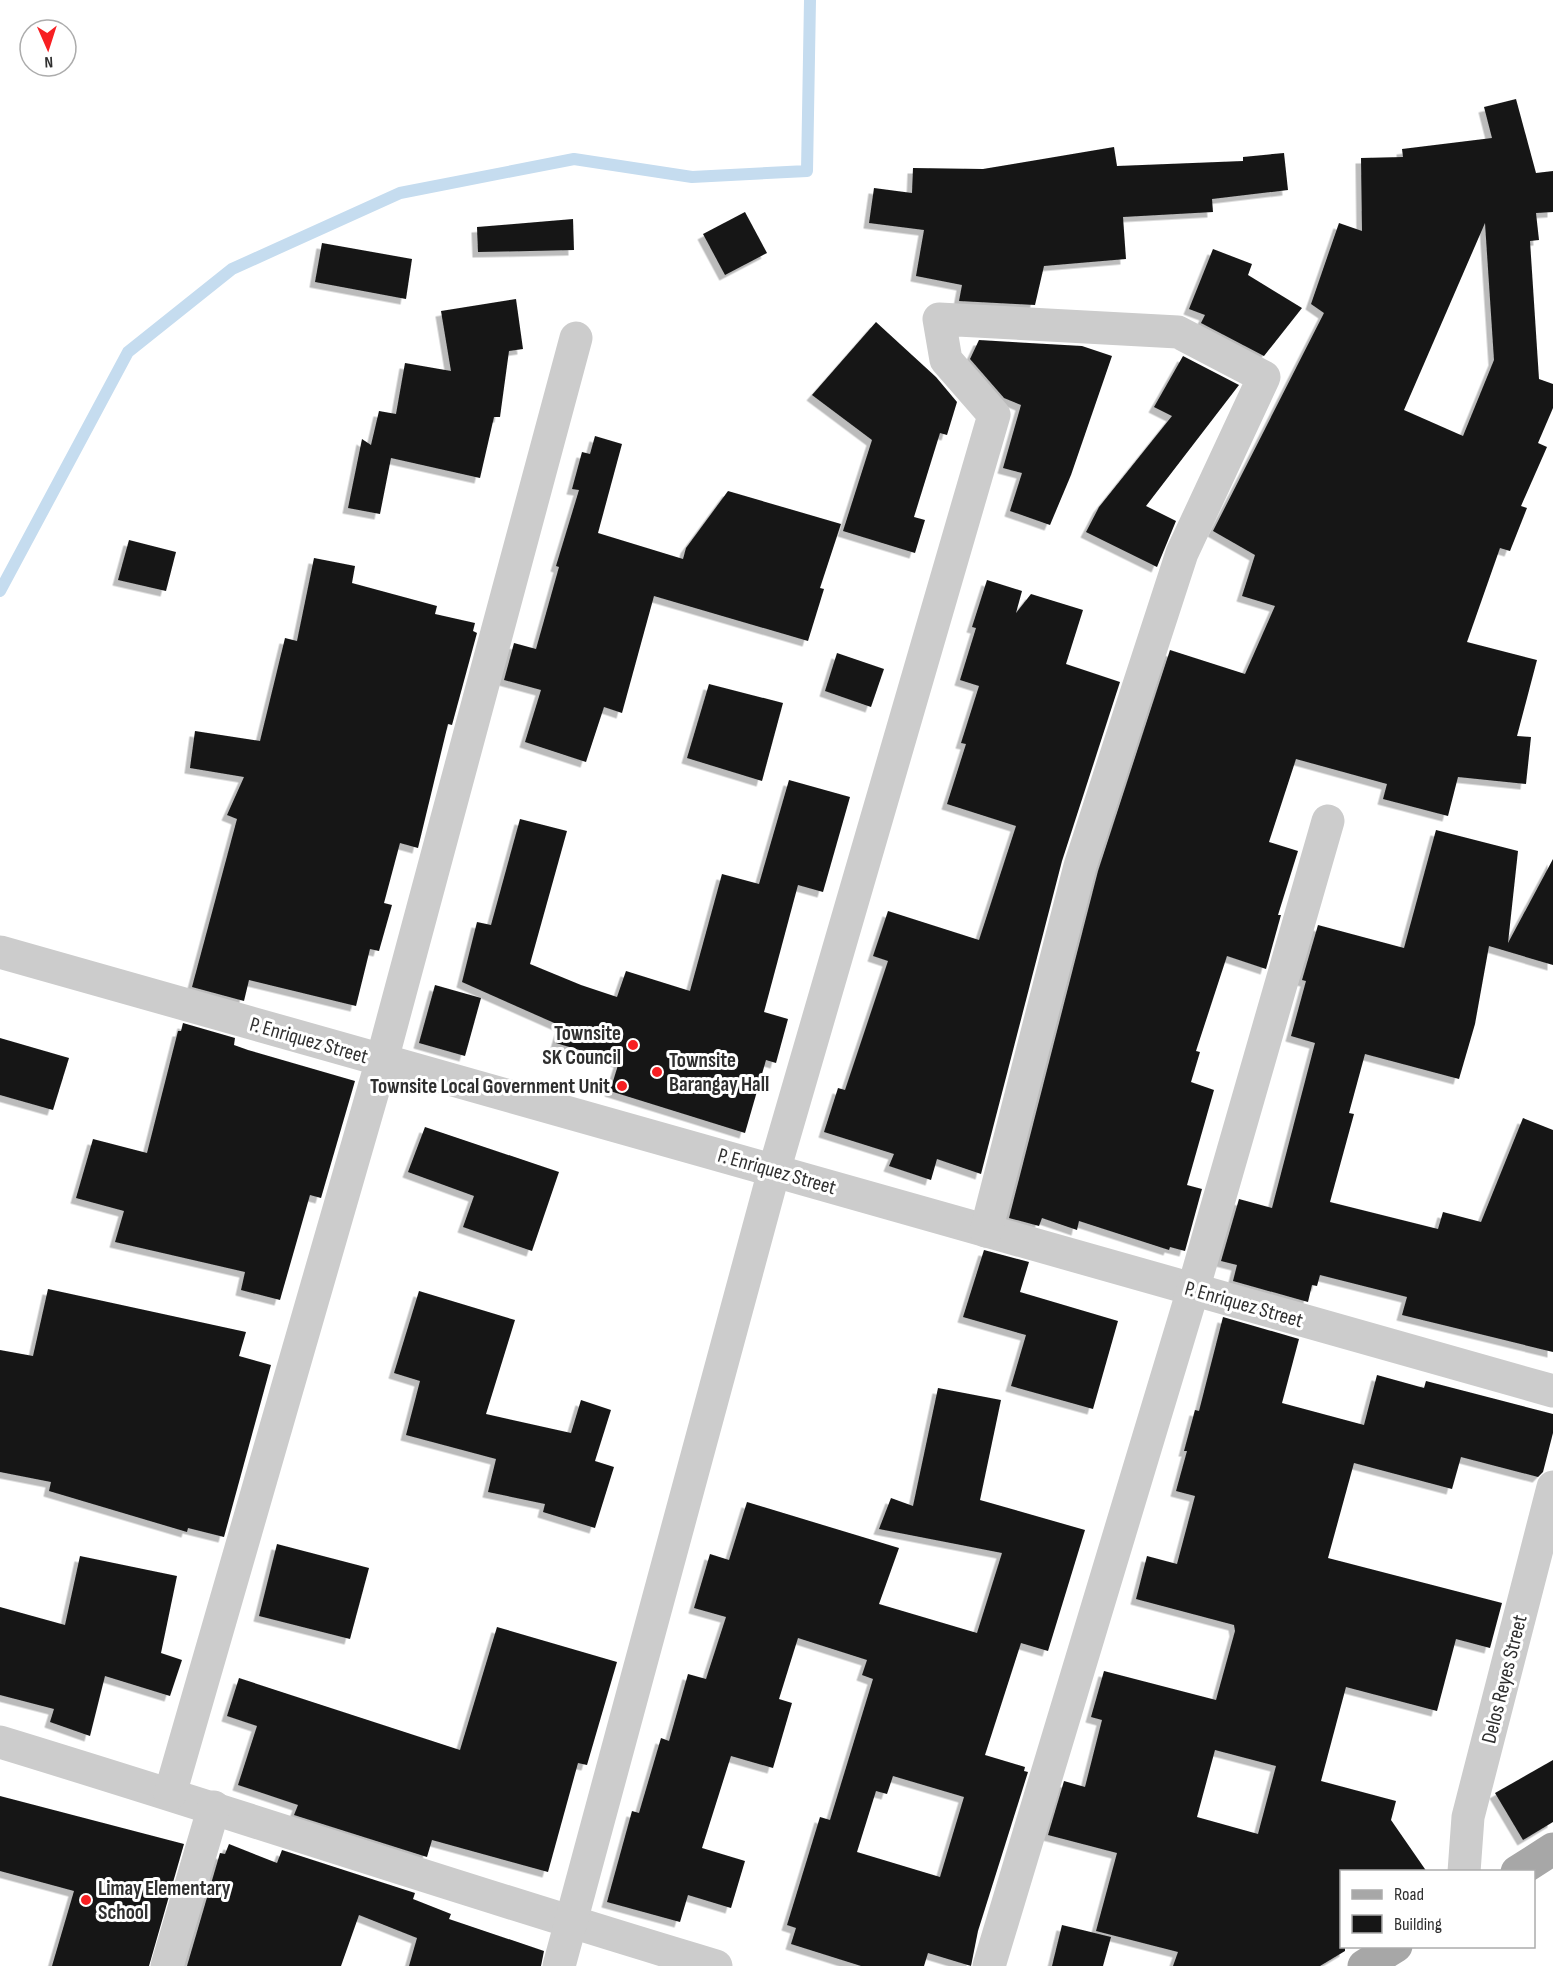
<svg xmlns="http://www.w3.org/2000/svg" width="1553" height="1966" font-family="'Sofia Sans Condensed',sans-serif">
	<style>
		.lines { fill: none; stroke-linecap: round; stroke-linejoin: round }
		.stream { stroke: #c5dcef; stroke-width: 12 }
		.building { fill: #161616; fill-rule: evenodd; filter: url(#shadow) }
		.minor { stroke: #ccc; stroke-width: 33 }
		.major { stroke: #a7a7a7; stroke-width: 33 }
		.poi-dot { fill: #f71f22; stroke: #fff; stroke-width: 2 }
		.labels { text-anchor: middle; stroke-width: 6; stroke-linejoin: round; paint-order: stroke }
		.poi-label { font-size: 21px; font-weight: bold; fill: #2f2f2f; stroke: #fff; text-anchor: end }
		.street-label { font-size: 21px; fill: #2f2f2f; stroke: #fff }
	</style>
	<defs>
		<filter id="shadow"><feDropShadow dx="-5.5" dy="5.5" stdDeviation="0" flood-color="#0004"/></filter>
	</defs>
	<rect width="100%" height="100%" fill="#fff"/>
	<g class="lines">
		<!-- stream -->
		<polyline class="stream" points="0,591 128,352 232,269 400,193 574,159 692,177 807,171 810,0"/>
	</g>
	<!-- building -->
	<g class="building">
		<path d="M 1516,99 L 1536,173 L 1553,171 L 1553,212 L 1536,213 L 1539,240 L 1530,241 L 1539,379 L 1553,384 L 1553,408 L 1538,443 L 1547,447 L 1521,506 L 1527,508 L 1510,551 L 1500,548 L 1467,642 L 1537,660 L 1517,736 L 1531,737 L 1526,784 L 1458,777 L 1448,816 L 1383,799 L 1387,784 L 1296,759 L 1269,842 L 1298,851 L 1278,915 L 1281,915 L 1266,969 L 1227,956 L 1196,1051 L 1200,1052 L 1191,1082 L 1214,1090 L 1187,1185 L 1202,1189 L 1185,1251 L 1170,1247 L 1169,1250 L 1079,1221 L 1077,1230 L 1042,1218 L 1039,1226 L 1009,1218 L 1098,871 L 1170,650 L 1245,674 L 1275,606 L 1242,596 L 1255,555 L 1213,531 L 1324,313 L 1311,304 L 1339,223 L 1362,231 L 1361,158 L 1403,157 L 1402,149 L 1492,138 L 1484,107 ZM 1485,223 L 1494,360 L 1463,436 L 1404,410 Z"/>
		<polygon points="1114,147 1117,166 1243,161 1243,157 1284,153 1288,190 1212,199 1213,212 1123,217 1126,259 1044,266 1035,305 959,301 962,285 916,276 924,230 869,223 874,188 912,193 913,168 983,169"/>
		<polygon points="745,212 767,253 725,275 703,234"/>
		<polygon points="573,219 574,250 478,252 477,227"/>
		<polygon points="322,243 412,259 406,299 315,282"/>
		<polygon points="1213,249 1252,264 1248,275 1302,308 1264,356 1201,323 1205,315 1189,309"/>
		<polygon points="516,299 523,349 509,351 500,417 494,417 480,478 391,458 380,514 348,508 362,439 371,445 379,411 396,414 405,363 451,371 441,311"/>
		<polygon points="876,322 936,377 957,402 947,435 940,433 914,517 925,520 915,553 843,531 872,440 812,395"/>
		<polygon points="979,340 1082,346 1112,356 1071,475 1050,525 1010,511 1022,473 1003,468 1021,405 1004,398 970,359"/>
		<polygon points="1183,356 1239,385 1146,506 1176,521 1157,567 1086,532 1099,507 1172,416 1154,407"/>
		<polygon points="595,436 622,444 598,533 683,559 686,548 728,491 841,524 820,588 824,589 808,641 654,596 622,713 604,707 586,762 525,742 541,690 504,680 514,643 536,649 559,567 556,566 579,490 572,489 582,452 590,454"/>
		<polygon points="129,540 176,552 166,591 118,580"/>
		<polygon points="314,558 355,566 352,583 437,606 435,614 475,623 473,631 477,633 452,725 448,724 418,848 400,843 384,903 392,905 379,951 370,949 356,1006 249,980 244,1001 192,987 237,819 227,815 244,777 190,768 195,731 260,741 285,638 297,641"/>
		<polygon points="987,580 1022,591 1016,613 1031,594 1083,610 1066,664 1120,682 1062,861 981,1174 937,1159 931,1180 889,1166 894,1154 824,1132 838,1088 845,1090 888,961 873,956 888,911 979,940 1016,826 947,804 966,744 961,743 979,686 960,680 976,628 972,627"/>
		<polygon points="837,653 884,669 871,707 825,691"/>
		<polygon points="709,684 783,703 762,781 687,758"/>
		<polygon points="789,780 850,797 823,892 798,885 764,1012 788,1019 776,1063 766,1060 745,1133 610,1091 619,1062 556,1043 561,1026 462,982 477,922 491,925 520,819 567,831 530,964 581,985 617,997 626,971 690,991 722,874 759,884"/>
		<polygon points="1436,830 1518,851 1508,943 1553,859 1553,965 1489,946 1475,1024 1459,1079 1365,1054 1349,1113 1354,1114 1330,1202 1438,1229 1443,1212 1481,1222 1523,1118 1553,1130 1553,1352 1402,1315 1407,1297 1320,1275 1317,1286 1312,1285 1308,1302 1233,1281 1237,1265 1221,1261 1239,1199 1272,1208 1315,1043 1291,1036 1306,981 1302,980 1318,925 1404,948"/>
		<polygon points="435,985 481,998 465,1056 419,1043"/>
		<polygon points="183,1023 235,1038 234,1045 248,1050 355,1081 321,1198 310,1195 280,1300 241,1290 245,1272 115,1242 124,1211 76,1198 93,1139 147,1153 178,1031 181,1031"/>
		<polygon points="0,1038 69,1058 53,1110 0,1095"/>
		<polygon points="425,1127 559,1172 532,1251 463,1227 474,1196 408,1172"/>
		<polygon points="984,1250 1029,1262 1020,1292 1118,1321 1093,1409 1011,1386 1026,1335 963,1317"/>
		<polygon points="48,1289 246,1332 239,1356 271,1365 224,1537 188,1528 187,1532 49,1491 51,1482 0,1472 0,1350 33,1356"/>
		<polygon points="419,1291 515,1320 486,1414 571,1433 581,1400 611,1410 595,1461 614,1467 595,1528 543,1512 545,1504 488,1492 496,1459 406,1435 420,1381 394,1373"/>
		<path d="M 1223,1317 L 1299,1339 L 1282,1403 L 1364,1425 L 1377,1375 L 1424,1388 L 1426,1381 L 1553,1414 L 1553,1433 L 1543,1472 L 1538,1477 L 1461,1457 L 1452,1489 L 1354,1463 L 1328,1558 L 1502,1603 L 1490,1648 L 1456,1639 L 1437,1711 L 1346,1687 L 1321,1781 L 1396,1801 L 1391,1820 L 1427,1872 L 1341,1872 L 1341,1947 L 1345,1947 L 1345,1951 L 1320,1966 L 1173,1966 L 1178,1952 L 1096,1931 L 1117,1853 L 1048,1835 L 1064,1781 L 1085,1787 L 1102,1720 L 1091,1717 L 1104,1671 L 1216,1700 L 1235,1631 L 1234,1625 L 1136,1599 L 1147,1556 L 1177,1564 L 1195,1496 L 1176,1491 L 1187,1451 L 1184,1451 L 1195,1410 L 1199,1411 ZM 1215,1750 L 1276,1766 L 1258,1834 L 1197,1817 Z"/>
		<path d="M 938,1388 L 1001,1400 L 980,1500 L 1085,1530 L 1048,1651 L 1021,1643 L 985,1755 L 1025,1767 L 1024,1771 L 1028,1772 L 978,1931 L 971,1966 L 928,1953 L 924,1966 L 861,1966 L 791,1944 L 796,1928 L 787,1925 L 820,1817 L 830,1820 L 873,1679 L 862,1675 L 867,1660 L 798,1638 L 779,1699 L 792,1703 L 773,1768 L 731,1756 L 702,1848 L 745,1861 L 731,1908 L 688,1895 L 680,1922 L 607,1902 L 632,1811 L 639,1813 L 661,1738 L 669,1741 L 688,1674 L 706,1679 L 726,1617 L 694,1608 L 710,1554 L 729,1560 L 747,1502 L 899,1548 L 879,1604 L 977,1633 L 1002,1553 L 879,1529 L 891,1498 L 913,1506 ZM 893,1776 L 964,1797 L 940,1877 L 857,1852 L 876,1791 L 887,1794 Z"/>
		<polygon points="277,1544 369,1568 350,1639 259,1616"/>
		<polygon points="80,1556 177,1576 161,1653 182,1660 170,1696 105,1676 90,1736 50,1722 54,1709 0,1695 0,1607 65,1625"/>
		<polygon points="497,1627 617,1662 587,1765 578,1763 548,1872 432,1840 427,1857 294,1815 298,1805 238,1785 257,1726 227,1716 239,1678 460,1750"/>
		<polygon points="1553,1760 1553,1822 1523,1840 1495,1793"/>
		<polygon points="0,1796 184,1844 149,1966 52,1966 74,1891 0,1871"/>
		<polygon points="229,1844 277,1863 282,1850 415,1893 413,1899 451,1914 449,1919 544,1951 541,1966 409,1966 417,1938 359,1915 341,1966 187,1966 220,1853 225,1854"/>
		<polygon points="1062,1925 1111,1937 1103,1966 1052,1966"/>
	</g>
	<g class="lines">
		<!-- minor -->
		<g class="minor">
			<polyline points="0,952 1553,1391"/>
			<path d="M 0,1742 C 240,1815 477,1895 716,1966"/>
			<polyline points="170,1794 382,1060 576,338"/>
			<polyline points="1464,1872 1468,1817 1553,1487"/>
			<polyline points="167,1966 214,1807"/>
			<polyline points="559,1966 774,1171 994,415 946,360 939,319 1178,332 1264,377 1182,553 1080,866 986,1231"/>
			<polyline points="989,1966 1193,1290 1328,821"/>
		</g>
		<!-- major -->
		<g class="major">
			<polyline points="1517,1872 1553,1849"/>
			<polyline points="1364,1966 1396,1946"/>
		</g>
	</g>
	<!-- markers -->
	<g class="poi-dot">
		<circle cx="633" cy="1045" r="6"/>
		<circle cx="657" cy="1072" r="6"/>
		<circle cx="622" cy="1086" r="6"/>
		<circle cx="86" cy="1900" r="6"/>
	</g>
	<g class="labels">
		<!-- poi labels -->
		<g class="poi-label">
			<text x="621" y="1040">Townsite<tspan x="621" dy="24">SK Council</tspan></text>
			<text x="669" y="1067" text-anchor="start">Townsite<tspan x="669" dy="24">Barangay Hall</tspan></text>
			<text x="610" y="1093">Townsite Local Government Unit</text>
			<text x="98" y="1895" text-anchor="start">Limay Elementary<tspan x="98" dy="24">School</tspan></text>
		</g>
		<!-- street labels -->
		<g class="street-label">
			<text transform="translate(309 1040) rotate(16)" y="7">P. Enriquez Street</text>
			<text transform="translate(777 1171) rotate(16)" y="7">P. Enriquez Street</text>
			<text transform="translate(1244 1304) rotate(16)" y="7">P. Enriquez Street</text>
			<text transform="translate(1504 1679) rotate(-76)" y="7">Delos Reyes Street</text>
		</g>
	</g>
	<!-- legend -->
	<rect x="1340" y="1870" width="195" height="78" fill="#ffffff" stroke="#acacac" stroke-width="1.5"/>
	<rect x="1352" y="1890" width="30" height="9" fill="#a7a7a7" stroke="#acacac" stroke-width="1.5"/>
	<text x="1394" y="1900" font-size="18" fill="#2f2f2f">Road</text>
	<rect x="1352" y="1915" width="30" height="18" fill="#161616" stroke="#acacac" stroke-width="1.5"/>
	<text x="1394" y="1930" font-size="18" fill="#2f2f2f">Building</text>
	<!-- north arrow -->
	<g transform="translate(48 48) rotate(177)"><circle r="28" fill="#ffffff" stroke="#acacac" stroke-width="1.5"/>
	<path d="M0-4.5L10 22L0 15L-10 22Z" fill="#f71f22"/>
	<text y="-9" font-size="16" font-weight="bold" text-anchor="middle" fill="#2f2f2f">N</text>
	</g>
</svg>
